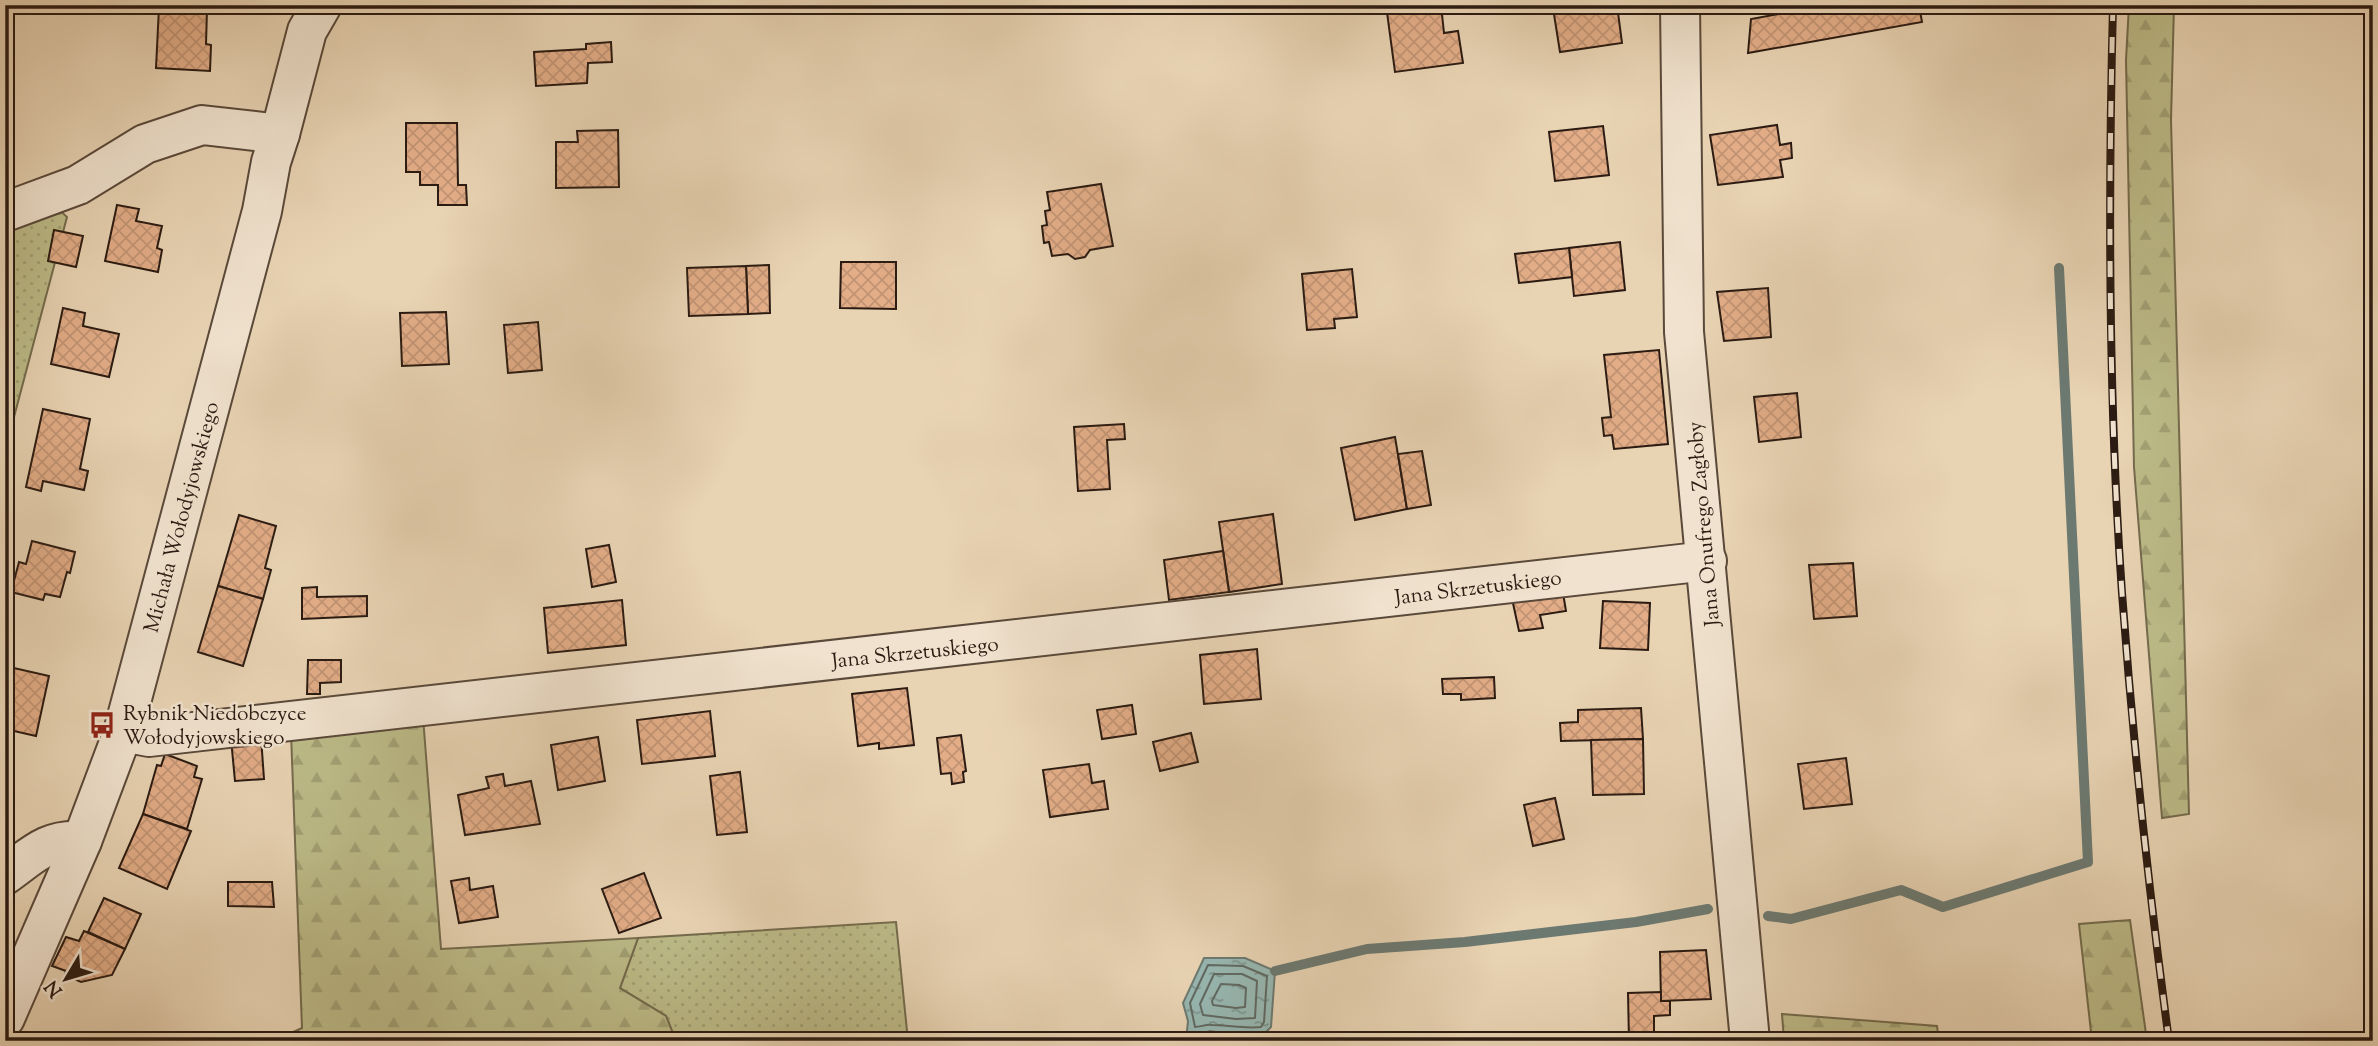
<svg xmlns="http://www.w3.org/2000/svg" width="2378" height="1046" font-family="'Sorts Mill Goudy',serif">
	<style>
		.grass { fill: url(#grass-dots); stroke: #746b4d; stroke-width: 2 }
		.forest { fill: url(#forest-firs); stroke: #746b4d; stroke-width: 2 }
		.water { fill: url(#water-ripples); stroke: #6c7971; stroke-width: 2 }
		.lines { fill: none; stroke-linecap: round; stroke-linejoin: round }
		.shore { stroke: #616962; stroke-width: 2 }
		.stream { stroke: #6c7971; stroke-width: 10 }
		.building { fill: url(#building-cross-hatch); stroke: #2b1b12; stroke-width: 2 }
		.minor-casing { stroke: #5a493a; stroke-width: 42 }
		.tertiary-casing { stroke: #5a493a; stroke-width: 42 }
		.minor { stroke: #f0e2ce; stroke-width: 38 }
		.tertiary { stroke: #f0e2ce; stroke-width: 38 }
		.rail-casing { stroke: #2b1b12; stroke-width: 8 }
		.rail { stroke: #f0e2ce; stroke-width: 5; stroke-dasharray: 16; stroke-linecap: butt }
		.labels { text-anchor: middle; stroke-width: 5; stroke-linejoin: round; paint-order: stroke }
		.street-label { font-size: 21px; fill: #2b1b12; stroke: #f0e2ce }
		.poi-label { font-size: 21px; fill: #2b1b12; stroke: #f0e2ce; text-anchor: start }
	</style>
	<defs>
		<pattern id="grass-dots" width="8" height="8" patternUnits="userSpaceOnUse" patternTransform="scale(1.75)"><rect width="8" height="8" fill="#bcbb88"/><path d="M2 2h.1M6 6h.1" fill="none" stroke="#a2a074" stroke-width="1.8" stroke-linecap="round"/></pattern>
		<pattern id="forest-firs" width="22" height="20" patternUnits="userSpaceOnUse" patternTransform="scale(1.75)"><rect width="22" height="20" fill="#bcbb88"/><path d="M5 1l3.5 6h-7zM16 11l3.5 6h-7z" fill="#a2a074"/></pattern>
		<pattern id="water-ripples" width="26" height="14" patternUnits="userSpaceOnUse" patternTransform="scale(1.75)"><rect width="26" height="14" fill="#97b7b1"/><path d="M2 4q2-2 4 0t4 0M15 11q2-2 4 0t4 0" fill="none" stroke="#7b948f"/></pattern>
		<pattern id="building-cross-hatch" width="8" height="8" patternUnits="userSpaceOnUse" patternTransform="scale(1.75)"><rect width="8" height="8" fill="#e2ad87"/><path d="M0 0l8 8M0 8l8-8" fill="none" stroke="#c29474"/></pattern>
	</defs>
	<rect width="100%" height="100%" fill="#e8d3b3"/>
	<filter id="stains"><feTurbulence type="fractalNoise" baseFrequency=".00286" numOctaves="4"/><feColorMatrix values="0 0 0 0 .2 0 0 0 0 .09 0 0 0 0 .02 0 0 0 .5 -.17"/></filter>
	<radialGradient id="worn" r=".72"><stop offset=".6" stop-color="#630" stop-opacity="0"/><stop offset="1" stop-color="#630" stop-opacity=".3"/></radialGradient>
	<!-- grass -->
	<g class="grass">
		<polygon points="55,206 67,217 5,451 5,221"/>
		<polygon points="896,922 908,1041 676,1041 666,1016 620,988 638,938"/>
	</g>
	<!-- forest -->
	<g class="forest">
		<polygon points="2129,5 2174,5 2171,120 2189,814 2162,818 2134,467 2126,60"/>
		<polygon points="423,717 441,949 638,938 620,988 666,1016 676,1041 274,1041 302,1028 291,733"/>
		<polygon points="2130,920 2147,1041 2092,1041 2079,924"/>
		<polygon points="1782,1014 1937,1026 1939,1041 1784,1041"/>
	</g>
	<!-- water -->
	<polygon class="water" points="1204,958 1245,958 1275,971 1271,1027 1263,1035 1235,1035 1210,1031 1186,1041 1188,1021 1183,1003"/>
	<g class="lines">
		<!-- shore -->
		<g class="shore">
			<path d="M 1208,965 L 1243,966 L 1267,976 L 1264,1022 L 1261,1027 C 1244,1029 1229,1025 1212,1025 C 1206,1024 1201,1027 1195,1027 L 1190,1003 Z"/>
			<polygon points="1214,974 1242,974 1257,981 1255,1018 1236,1019 1203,1015 1200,1004"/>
			<polygon points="1221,984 1239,985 1246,988 1245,1007 1236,1008 1213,1005 1212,1001"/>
		</g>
		<!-- stream -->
		<g class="stream">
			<polyline points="1768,916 1791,919 1901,890 1943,907 2088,862 2059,268"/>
			<polyline points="1275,971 1367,949 1465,942 1636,922 1708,909"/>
		</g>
	</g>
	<!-- building -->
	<g class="building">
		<polygon points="1386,5 1441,5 1444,33 1458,31 1463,63 1395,72"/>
		<polygon points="1568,5 1617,5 1622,43 1560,52 1553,8"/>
		<polygon points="1829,5 1919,5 1922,22 1748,53 1751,19"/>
		<polygon points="159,7 207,10 206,44 211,45 210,71 156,68"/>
		<polygon points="611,42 612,62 588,63 587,83 536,86 534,52 586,49 586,44"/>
		<polygon points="406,123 457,123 458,185 466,185 467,205 438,205 438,185 420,185 420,172 406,172"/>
		<polygon points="1777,125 1780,145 1791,143 1792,158 1780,160 1783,177 1718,185 1710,135"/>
		<polygon points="1603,126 1609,175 1555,181 1549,132"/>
		<polygon points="618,130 619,187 556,188 556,142 578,142 577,131"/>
		<polygon points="1101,184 1113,246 1090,250 1085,257 1075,259 1068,254 1052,256 1049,242 1044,243 1042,226 1047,225 1045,211 1050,210 1047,192"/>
		<polygon points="117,205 139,209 136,221 162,226 157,248 162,250 158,272 105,261"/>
		<polygon points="54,230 83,236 76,267 48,261"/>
		<polygon points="1620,242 1625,290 1574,296 1569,248"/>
		<polygon points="1569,248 1572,277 1519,283 1515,254"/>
		<polygon points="841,262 896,262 896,309 840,308"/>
		<polygon points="769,265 770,313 748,314 746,266"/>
		<polygon points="746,266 748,314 689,316 687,268"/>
		<polygon points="1352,269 1357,317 1334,319 1335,328 1307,330 1302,274"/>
		<polygon points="1768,288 1771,337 1724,341 1717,292"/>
		<polygon points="63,308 85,313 83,326 119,334 109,377 51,364"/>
		<polygon points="446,312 449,364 402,366 400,313"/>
		<polygon points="538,322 542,370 508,373 504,325"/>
		<polygon points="1659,350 1668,444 1614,449 1612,435 1604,436 1602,418 1611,417 1604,355"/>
		<polygon points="1797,393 1801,437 1759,442 1754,397"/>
		<polygon points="43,409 90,419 80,469 88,471 84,490 43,481 41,491 26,487"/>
		<polygon points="1124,424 1125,439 1107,440 1110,489 1078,491 1074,427"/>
		<polygon points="1395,437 1407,509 1355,520 1341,448"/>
		<polygon points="1422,451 1431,505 1407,509 1398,454"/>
		<polygon points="1273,514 1282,584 1229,592 1219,522"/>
		<polygon points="239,515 276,526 265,568 271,570 263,599 218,586"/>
		<polygon points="32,541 75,552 70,573 67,572 60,597 45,594 43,600 11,592 19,562 26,564"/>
		<polygon points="609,545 616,582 592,587 586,549"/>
		<polygon points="1223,551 1229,592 1169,600 1164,560"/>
		<polygon points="1853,563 1857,616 1814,619 1809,565"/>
		<polygon points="218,586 263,599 243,666 198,652"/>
		<polygon points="317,587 317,597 367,596 367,616 302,619 302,588"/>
		<polygon points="1562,587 1566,611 1540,615 1543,628 1519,631 1511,594"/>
		<polygon points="622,600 626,645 548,653 544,608"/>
		<polygon points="1603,601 1650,603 1648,650 1600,648"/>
		<polygon points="1257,649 1261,699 1204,704 1200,655"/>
		<polygon points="308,660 341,660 341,682 320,683 320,694 307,694"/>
		<polygon points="5,666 49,676 36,736 5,729"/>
		<polygon points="1494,677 1495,698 1461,700 1461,694 1443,694 1442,679"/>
		<polygon points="907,688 914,745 879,749 879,743 858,746 852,694"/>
		<polygon points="1132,705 1136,734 1102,739 1097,710"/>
		<polygon points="1641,708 1643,739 1561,741 1560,723 1578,722 1578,710"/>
		<polygon points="710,711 715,756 642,764 637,720"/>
		<polygon points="1191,733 1198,762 1160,771 1153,742"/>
		<polygon points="961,735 966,771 963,772 964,782 952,784 951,773 941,774 937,738"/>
		<polygon points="261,737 264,779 235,781 231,739"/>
		<polygon points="598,737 605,781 558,790 551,745"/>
		<polygon points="1643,739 1644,794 1593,795 1591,740"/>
		<polygon points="165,754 197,766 194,777 202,779 187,829 143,814 157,765 161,766"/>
		<polygon points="1846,758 1852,804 1804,809 1798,764"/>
		<polygon points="1089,764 1092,783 1104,781 1108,809 1050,817 1043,770"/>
		<polygon points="740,772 747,832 717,835 710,776"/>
		<polygon points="503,774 505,786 531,781 540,824 465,835 458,795 489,788 486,777"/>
		<polygon points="1555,798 1564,839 1533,846 1524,805"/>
		<polygon points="143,814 191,831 167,889 119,868"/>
		<polygon points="644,873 661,918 619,933 602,889"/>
		<polygon points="469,878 470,890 493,886 498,917 459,923 451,881"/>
		<polygon points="228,882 272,882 274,907 228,906"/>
		<polygon points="104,898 141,914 125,949 88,932"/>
		<polygon points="84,931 125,949 112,975 81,982 65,975 66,971 52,966 66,937 79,941"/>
		<polygon points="1706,950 1711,999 1661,1001 1660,952"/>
		<polygon points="1661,992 1661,1001 1670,1001 1670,1015 1654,1016 1654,1041 1629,1041 1628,993"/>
	</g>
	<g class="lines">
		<defs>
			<g id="minor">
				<polyline points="1680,5 1684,332 1750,1041"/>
				<polyline points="5,212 78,185 145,144 202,125 280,134"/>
				<polyline points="123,732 149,737 1707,561"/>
				<path d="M 5,875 C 32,856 47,838 82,841"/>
			</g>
			<polyline id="tertiary" points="5,1018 82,841 123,732 262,211 271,162 280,134 307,31 322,5"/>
		</defs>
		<!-- minor casing -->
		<use href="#minor" class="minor-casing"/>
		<!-- tertiary casing -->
		<use href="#tertiary" class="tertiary-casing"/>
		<!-- minor -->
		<use href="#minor" class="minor"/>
		<!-- tertiary -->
		<use href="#tertiary" class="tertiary"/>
		<defs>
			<path id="rail" d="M 2113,5 C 2108,201 2108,397 2122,593 C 2133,743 2149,892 2169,1041"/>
		</defs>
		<!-- rail casing -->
		<use href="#rail" class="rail-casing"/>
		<!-- rail -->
		<use href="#rail" class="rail"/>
	</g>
	<!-- icons -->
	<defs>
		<symbol id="bus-bare" viewBox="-9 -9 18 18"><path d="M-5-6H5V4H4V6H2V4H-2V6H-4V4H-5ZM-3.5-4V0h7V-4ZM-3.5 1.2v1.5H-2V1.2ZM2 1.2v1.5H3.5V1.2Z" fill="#8f2418" stroke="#f0e2ce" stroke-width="2.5" paint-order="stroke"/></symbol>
	</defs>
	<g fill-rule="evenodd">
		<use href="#bus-bare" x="83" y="706" width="38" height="38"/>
	</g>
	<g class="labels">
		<!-- street labels -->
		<g class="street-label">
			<text transform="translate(181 517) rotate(-75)" y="7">Michała Wołodyjowskiego</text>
			<text transform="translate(1703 524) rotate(-95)" y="7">Jana Onufrego Zagłoby</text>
			<text transform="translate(1478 587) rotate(-7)" y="7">Jana Skrzetuskiego</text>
			<text transform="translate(915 652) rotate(-6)" y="7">Jana Skrzetuskiego</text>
		</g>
		<!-- poi labels -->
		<g class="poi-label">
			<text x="123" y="720">Rybnik Niedobczyce<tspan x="123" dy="24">Wołodyjowskiego</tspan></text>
		</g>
	</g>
	<!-- margin -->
	<rect width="2378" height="1046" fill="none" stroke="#e8d3b3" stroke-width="28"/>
	<rect x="7" y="7" width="2364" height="1032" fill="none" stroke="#2b1b12" stroke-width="3.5"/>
	<rect x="14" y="14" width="2350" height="1018" fill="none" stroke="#2b1b12" stroke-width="2"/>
	<!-- north arrow -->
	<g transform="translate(66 979) rotate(232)" stroke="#f0e2ce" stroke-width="5" paint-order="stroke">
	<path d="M0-5L12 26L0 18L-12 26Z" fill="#2b1b12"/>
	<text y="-10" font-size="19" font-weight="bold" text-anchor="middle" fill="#2b1b12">N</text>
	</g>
	<rect width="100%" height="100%" filter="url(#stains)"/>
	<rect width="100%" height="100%" fill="url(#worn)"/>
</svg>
